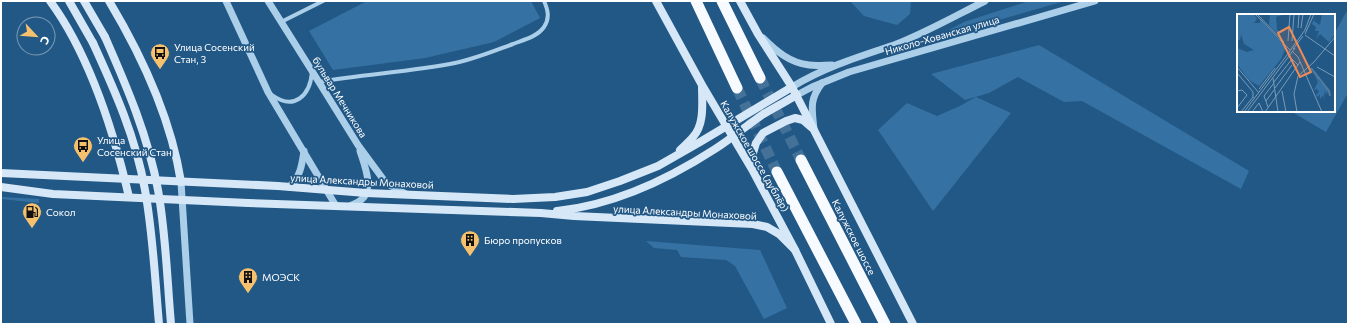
<svg xmlns="http://www.w3.org/2000/svg" width="1349" height="325" font-family="Commissioner,sans-serif">
	<style>
		.green { fill: #3572a3 }
		.lines { fill: none; stroke-linecap: round; stroke-linejoin: round }
		.trunk-tunnel { stroke: #437198; stroke-width: 11; stroke-dasharray: 11 5.5; stroke-linecap: butt }
		.minor { stroke: #abcee9; stroke-width: 4 }
		.tertiary { stroke: #abcee9; stroke-width: 7 }
		.secondary { stroke: #d6e8f7; stroke-width: 8 }
		.trunk { stroke: #f7fafe; stroke-width: 11 }
		.secondary-bridge { stroke: #d6e8f7; stroke-width: 8 }
		.labels { text-anchor: middle; stroke-width: 3.5; stroke-linejoin: round; paint-order: stroke }
		.street-label { font-size: 10px; fill: #fff; stroke: #225886 }
		.poi-label { font-size: 10px; fill: #fff; stroke: #225886; text-anchor: start }
		.inset-river { fill: none; stroke: #557c9c; stroke-width: 2 }
		.inset-road { fill: none; stroke: #7a9bb6; stroke-width: 1 }
		.view { fill: #ef8b55; fill-opacity: 0.15; stroke: #ef8b55; stroke-width: 2 }
		.inset-edge { fill: none; stroke: #fff; stroke-width: 2 }
	</style>
	<rect width="100%" height="100%" fill="#225886"/>
	<!-- green -->
	<g class="green">
		<polygon points="367,1 531,1 540,18 494,42 425,58 333,70 309,31"/>
		<polygon points="850,1 911,1 910,14 897,25 864,16"/>
		<polygon points="1029,1 1065,1 953,33 949,30 964,22"/>
		<polygon points="1348,9 1348,93 1326,132 1292,112 1334,111 1334,34"/>
		<polygon points="1039,45 1249,171 1241,189 1082,101 1064,102 1018,77 989,93 965,100 931,74"/>
		<polygon points="976,97 1011,113 933,211 878,130 907,103 937,116 960,106"/>
		<polygon points="1,197 39,199 39,203 2,199 1,199"/>
		<polygon points="646,241 760,250 787,308 764,319 735,266 726,260 681,257 677,250 654,248"/>
	</g>
	<g class="lines">
		<!-- trunk-tunnel -->
		<g class="trunk-tunnel">
			<polyline points="760,78 801,160"/>
			<polyline points="737,88 777,172"/>
		</g>
		<!-- minor -->
		<g class="minor">
			<polyline points="281,22 323,1"/>
			<path d="M 319,82 C 364,74 410,72 455,63 C 475,59 494,51 513,44 C 523,40 537,37 544,27 C 550,18 548,10 544,1"/>
			<path d="M 272,95 C 294,111 310,96 312,72"/>
		</g>
		<!-- tertiary -->
		<g class="tertiary">
			<polyline points="226,1 268,92 336,206"/>
			<polyline points="268,1 312,71 358,145 386,183 406,194"/>
			<path d="M 763,38 C 776,51 790,63 809,65 C 817,66 825,65 832,65"/>
			<path d="M 792,87 C 825,67 858,57 894,45 C 925,33 955,16 985,1"/>
			<polyline points="797,95 812,87 849,72 1095,1"/>
			<path d="M 814,129 C 812,109 809,100 822,83"/>
			<polyline points="181,182 190,324"/>
			<path d="M 289,187 C 300,178 302,165 304,151"/>
			<path d="M 350,206 C 353,204 358,203 361,200 C 375,189 364,164 360,151"/>
		</g>
		<!-- secondary -->
		<g class="secondary">
			<path d="M 50,1 C 89,54 114,133 129,197"/>
			<polyline points="69,1 93,43"/>
			<polyline points="84,1 105,37"/>
			<path d="M 109,1 C 142,56 171,119 181,182"/>
			<polyline points="656,1 702,85 753,171 795,250 831,324"/>
			<polyline points="740,1 758,34 792,87 913,324"/>
			<path d="M 680,150 C 684,146 689,142 693,137 C 705,124 702,102 702,86"/>
			<polyline points="753,169 753,153 756,143 763,133 786,121 795,118 803,120 811,127"/>
			<polyline points="1,173 278,186 366,193 513,199 555,197 587,192 620,181 658,166 700,142 792,87"/>
			<polyline points="1,187 53,194 248,203 541,213 574,216 753,224 767,227 779,234 795,250"/>
			<path d="M 557,211 C 614,205 667,180 715,149 C 731,139 746,126 762,115 C 773,108 785,102 797,95"/>
		</g>
		<!-- trunk -->
		<g class="trunk">
			<polyline points="696,1 737,88"/>
			<polyline points="722,1 760,78"/>
			<polyline points="801,160 885,324"/>
			<polyline points="777,172 856,324"/>
		</g>
		<!-- secondary-bridge -->
		<g class="secondary-bridge">
			<path d="M 105,37 C 127,87 148,136 158,190 C 166,234 167,279 171,324"/>
			<path d="M 93,43 C 115,91 136,138 145,190 C 153,234 155,279 159,324"/>
		</g>
	</g>
	<!-- icons -->
	<defs>
		<symbol id="bus-pin" viewBox="-11 -11 22 30"><path d="M0 17L-7.5 6A9.5 9.5 0 1 1 7.5 6Z" fill="#f6c16d" stroke="#225886"/><path d="M-5-6H5V4H4V6H2V4H-2V6H-4V4H-5ZM-3.5-4V0h7V-4ZM-3.5 1.2v1.5H-2V1.2ZM2 1.2v1.5H3.5V1.2Z" fill="#111"/></symbol>
		<symbol id="fuel-pin" viewBox="-11 -11 22 30"><path d="M0 17L-7.5 6A9.5 9.5 0 1 1 7.5 6Z" fill="#f6c16d" stroke="#225886"/><path d="M-5.5-6h7V0h2V4h1.3V-2.5L3-4.5l.8-.8L6-3V5H2.5V1h-1V6h-7ZM-4.2-4.7v3.2H.2V-4.7Z" fill="#111"/></symbol>
		<symbol id="building-pin" viewBox="-11 -11 22 30"><path d="M0 17L-7.5 6A9.5 9.5 0 1 1 7.5 6Z" fill="#f6c16d" stroke="#225886"/><path d="M-4-6H4V6H1V3H-1V6H-4ZM-2.5-4.3h1.7v1.8h-1.7ZM.8-4.3h1.7v1.8H.8ZM-2.5-1h1.7V.8h-1.7ZM.8-1h1.7V.8H.8Z" fill="#111"/></symbol>
	</defs>
	<g fill-rule="evenodd">
		<use href="#bus-pin" x="149" y="42" width="22" height="30"/>
		<use href="#bus-pin" x="72" y="135" width="22" height="30"/>
		<use href="#fuel-pin" x="21" y="201" width="22" height="30"/>
		<use href="#building-pin" x="459" y="229" width="22" height="30"/>
		<use href="#building-pin" x="237" y="266" width="22" height="30"/>
	</g>
	<g class="labels">
		<!-- street labels -->
		<g class="street-label">
			<text transform="translate(942 35) rotate(-16)" y="4">Николо-Хованская улица</text>
			<text transform="translate(340 97) rotate(58)" y="4">бульвар Мечникова</text>
			<text transform="translate(755 156) rotate(60)" y="4">Калужское шоссе (дублёр)</text>
			<text transform="translate(362 181) rotate(3)" y="4">улица Александры Монаховой</text>
			<text transform="translate(685 212) rotate(3)" y="4">улица Александры Монаховой</text>
			<text transform="translate(854 237) rotate(63)" y="4">Калужское шоссе</text>
		</g>
		<!-- poi labels -->
		<g class="poi-label">
			<text x="174" y="51">Улица Сосенский<tspan x="174" dy="12">Стан, 3</tspan></text>
			<text x="97" y="144">Улица<tspan x="97" dy="12">Сосенский Стан</tspan></text>
			<text x="46" y="216">Сокол</text>
			<text x="484" y="244">Бюро пропусков</text>
			<text x="262" y="281">МОЭСК</text>
		</g>
	</g>
	<!-- overview -->
	<g transform="translate(1237 14)">
		<rect width="98" height="98" fill="#225886"/>
		<path d="M 2,0 L 17,0 L 20,5 L 17,9 L 23,9 L 23,6 L 49,33 L 44,45 L 22,72 L 12,66 L 0,50 L 0,34 L 10,38 L 17,36 L 7,30 L 4,20 L 3,26 L 0,26 L 0,3 ZM 33,0 L 48,0 L 39,3 L 40,16 L 46,19 L 39,18 L 32,11 ZM 85,0 L 98,0 L 98,20 L 92,28 L 83,20 L 79,25 L 82,17 L 78,17 L 79,13 L 75,10 L 79,1 L 77,7 L 83,11 ZM 74,53 L 80,63 L 82,63 L 84,65 L 81,64 L 83,68 L 92,75 L 89,81 L 88,76 L 86,86 L 86,81 L 83,85 L 83,80 L 81,83 L 79,81 L 82,78 L 80,75 L 77,76 L 81,68 Z" fill="#3572a3"/>
		<path class="inset-river" d="M 74,54 L 92,77 L 93,82"/>
		<path class="inset-road" d="M 18,0 L 53,36M 20,0 L 47,28M 61,14 L 62,0M 64,14 L 66,0M 68,20 L 77,0M 68,21 L 98,42M 51,27 L 53,0M 55,27 L 57,0M 56,35 L 66,22M 55,37 L 61,43 L 85,98M 52,38 L 68,16 L 74,0M 0,53 L 22,79M 80,53 L 98,63M 1,60 L 16,78 L 16,84M 36,64 L 41,98M 37,68 L 55,45 L 61,51M 38,74 L 55,51M 22,75 L 38,54M 0,77 L 5,76 L 10,81 L 0,94M 45,77 L 49,98M 29,87 L 37,76M 31,93 L 27,82 L 37,69M 4,98 L 16,83M 7,98 L 53,37M 10,98 L 58,34M 15,98 L 22,89 L 26,98M 28,98 L 63,48M 60,98 L 57,80 L 61,62 L 77,48 L 98,23"/>
		<path class="view" d="M 52,13 L 74,58 L 63,63 L 41,19 Z"/>
		<rect width="98" height="98" class="inset-edge"/>
	</g>
	<!-- border -->
	<rect width="1349" height="325" fill="none" stroke="#ffffff" stroke-width="4"/>
	<!-- north arrow -->
	<g transform="translate(36 36) rotate(116)"><circle r="19" fill="#225886" stroke="#7a9bb6"/>
	<path d="M0-3L7 15L0 10L-7 15Z" fill="#f6c16d"/>
	<text y="-6" font-size="11" font-weight="bold" text-anchor="middle" fill="#ffffff">С</text>
	</g>
</svg>
